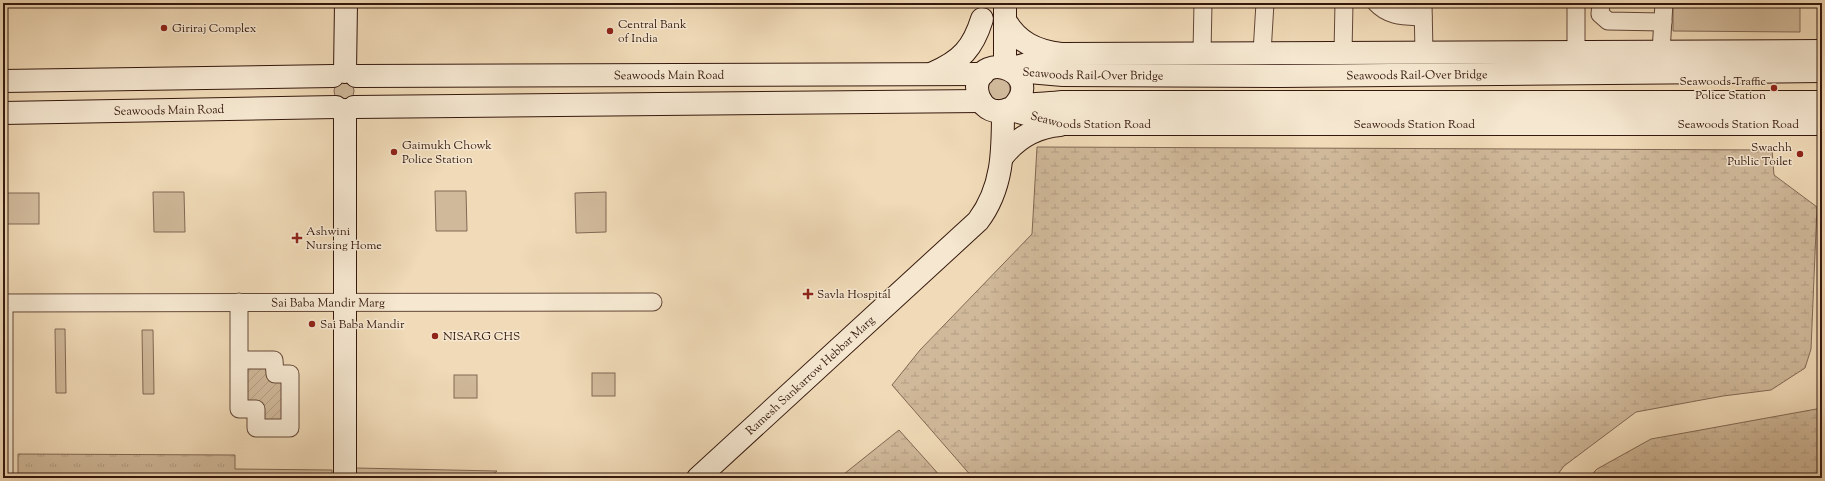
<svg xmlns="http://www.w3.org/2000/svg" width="1825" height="481" font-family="'Sorts Mill Goudy',serif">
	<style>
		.grass { fill: #d0b99a; stroke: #826854 }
		.wetland { fill: url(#wetland-marsh); stroke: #826854 }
		.park { fill: url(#park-tufts); stroke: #826854 }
		.garden { fill: url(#garden-furrows); stroke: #826854 }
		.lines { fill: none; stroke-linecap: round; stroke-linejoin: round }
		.street-casing { stroke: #644838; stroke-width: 19 }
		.secondary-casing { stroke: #35180d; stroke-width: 24 }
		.street { stroke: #f5e7d0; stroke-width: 17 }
		.secondary { stroke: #f5e7d0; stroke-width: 22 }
		.poi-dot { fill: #8f2418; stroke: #f5e7d0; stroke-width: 1.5 }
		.labels { text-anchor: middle; stroke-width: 3; stroke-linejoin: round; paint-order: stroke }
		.poi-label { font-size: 12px; fill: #35180d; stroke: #f5e7d0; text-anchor: start }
		.street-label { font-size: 12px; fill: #35180d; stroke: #f5e7d0 }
	</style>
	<defs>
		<pattern id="wetland-marsh" width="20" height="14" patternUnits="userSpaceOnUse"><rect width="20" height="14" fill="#d0b99a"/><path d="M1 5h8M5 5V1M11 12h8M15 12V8" fill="none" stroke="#b39e84"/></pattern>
		<pattern id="park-tufts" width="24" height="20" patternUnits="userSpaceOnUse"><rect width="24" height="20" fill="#d0b99a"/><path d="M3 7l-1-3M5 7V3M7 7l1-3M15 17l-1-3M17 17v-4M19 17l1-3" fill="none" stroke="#b39e84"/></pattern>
		<pattern id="garden-furrows" width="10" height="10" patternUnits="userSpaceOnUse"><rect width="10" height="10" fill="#d0b99a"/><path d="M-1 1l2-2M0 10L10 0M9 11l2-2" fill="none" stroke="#b39e84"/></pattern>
	</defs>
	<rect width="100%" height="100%" fill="#f0dab7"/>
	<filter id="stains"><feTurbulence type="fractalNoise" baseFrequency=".005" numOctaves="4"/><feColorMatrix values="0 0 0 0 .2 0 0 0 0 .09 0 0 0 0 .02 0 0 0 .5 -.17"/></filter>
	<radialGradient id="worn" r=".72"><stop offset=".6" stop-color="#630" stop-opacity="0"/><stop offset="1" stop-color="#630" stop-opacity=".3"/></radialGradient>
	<!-- grass -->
	<g class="grass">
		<polygon points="1673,3 1800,3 1800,32 1673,31"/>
		<circle cx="999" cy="89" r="11"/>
		<circle cx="344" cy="91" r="10"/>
		<polygon points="435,191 466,191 467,231 436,231"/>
		<polygon points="153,192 184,192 185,232 154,232"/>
		<polygon points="606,192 606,232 576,233 575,193"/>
		<rect x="3" y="193" width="36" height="31"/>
		<polygon points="55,329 65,329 66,393 56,393"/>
		<polygon points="142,330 153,330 154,394 143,394"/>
		<rect x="592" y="373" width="23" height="23"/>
		<rect x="454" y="375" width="23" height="23"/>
	</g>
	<!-- wetland -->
	<g class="wetland">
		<polygon points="1037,147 1772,150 1774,175 1817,207 1811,349 1805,368 1771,390 1723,396 1636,412 1564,466 1555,478 973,478 892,385 920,350 1032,234"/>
		<polygon points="1822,408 1822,478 1588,478 1597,469 1651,439"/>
		<polygon points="899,430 942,478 839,478"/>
	</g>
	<!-- park -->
	<g class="park">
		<polygon points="18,454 235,455 235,469 332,470 332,478 18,478"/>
		<polygon points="356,468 497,471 488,478 356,478"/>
	</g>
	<!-- garden -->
	<polygon class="garden" points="239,360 290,374 290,428 256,428 256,410 239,409"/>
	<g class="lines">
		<defs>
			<g id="street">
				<path d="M 1376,3 C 1389,17 1404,16 1423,17"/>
				<polyline points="1423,3 1424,53"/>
				<polyline points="1576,3 1576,52"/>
				<polyline points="1601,3 1600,14 1608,21 1663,22"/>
				<polyline points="1661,52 1664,3"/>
				<polyline points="1202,53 1203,3"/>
				<polyline points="1262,53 1265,3"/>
				<polyline points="1343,53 1344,3"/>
				<path d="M 239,302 C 239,338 239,374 239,409 L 256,409 L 256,428 L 290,428 L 290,374 L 275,374 L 274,360 L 239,360"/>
				<path id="s1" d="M 3,303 L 653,302"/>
				<polyline points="4,303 4,478"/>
			</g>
			<g id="secondary">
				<polyline points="1005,3 1005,67"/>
				<path d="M 1005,20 C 1017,42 1036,51 1061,54"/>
				<polyline points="1009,69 1063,54 1822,51"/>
				<path id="s2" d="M 1017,71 L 1063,75 L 1281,76 L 1822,71"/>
				<polyline points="345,72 346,3"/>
				<path d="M 933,73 C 961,61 973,48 982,19"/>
				<path id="s3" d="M 356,76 L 983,74"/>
				<polyline points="3,81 333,76"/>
				<polyline points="354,107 981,101"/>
				<path d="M 1013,107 C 1046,73 980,48 977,87 C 977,94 980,102 985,106 C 988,109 993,111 996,111 C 1003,112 1008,109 1014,107 C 1029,103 1047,104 1063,102 L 1822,102"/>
				<path id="s4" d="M 1015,111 L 1064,124 L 1822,124"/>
				<path id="s5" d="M 3,113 L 336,107"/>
				<path d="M 1003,156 C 1018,137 1036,127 1060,125"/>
				<polyline points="345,478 345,110"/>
				<path id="s6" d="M 698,478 L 978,221 C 1003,188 1003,151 1003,111"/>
			</g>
		</defs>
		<!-- street casing -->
		<use href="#street" class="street-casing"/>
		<!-- secondary casing -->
		<use href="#secondary" class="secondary-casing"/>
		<!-- street -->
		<use href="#street" class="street"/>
		<!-- secondary -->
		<use href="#secondary" class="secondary"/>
	</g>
	<!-- markers -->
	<g class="poi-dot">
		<circle cx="164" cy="28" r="4"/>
		<circle cx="610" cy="31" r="4"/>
		<circle cx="1774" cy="88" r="4"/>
		<circle cx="394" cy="152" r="4"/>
		<circle cx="1800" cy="154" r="4"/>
		<path d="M295 232h4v4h4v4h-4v4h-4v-4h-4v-4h4z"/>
		<path d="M806 288h4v4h4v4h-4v4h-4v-4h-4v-4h4z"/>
		<circle cx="312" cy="324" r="4"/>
		<circle cx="435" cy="336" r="4"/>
	</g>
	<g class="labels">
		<!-- poi labels -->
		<g class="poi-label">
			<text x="618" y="28">Central Bank<tspan x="618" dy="14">of India</tspan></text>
			<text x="172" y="32">Giriraj Complex</text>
			<text x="1766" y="85" text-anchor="end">Seawoods Traffic<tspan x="1766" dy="14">Police Station</tspan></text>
			<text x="402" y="149">Gaimukh Chowk<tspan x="402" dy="14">Police Station</tspan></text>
			<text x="1792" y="151" text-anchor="end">Swachh<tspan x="1792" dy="14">Public Toilet</tspan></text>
			<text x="306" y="235">Ashwini<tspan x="306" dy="14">Nursing Home</tspan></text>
			<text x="817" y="298">Savla Hospital</text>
			<text x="320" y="328">Sai Baba Mandir</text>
			<text x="443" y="340">NISARG CHS</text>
		</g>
		<!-- street labels -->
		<g class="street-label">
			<text dy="4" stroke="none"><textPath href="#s2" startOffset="76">Seawoods Rail-Over Bridge</textPath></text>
			<text dy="4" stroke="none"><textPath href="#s3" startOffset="313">Seawoods Main Road</textPath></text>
			<text dy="4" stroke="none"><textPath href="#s2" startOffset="400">Seawoods Rail-Over Bridge</textPath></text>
			<text dy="4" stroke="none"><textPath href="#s5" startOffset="166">Seawoods Main Road</textPath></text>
			<text dy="4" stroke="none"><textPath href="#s4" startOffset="77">Seawoods Station Road</textPath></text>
			<text dy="4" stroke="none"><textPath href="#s4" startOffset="401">Seawoods Station Road</textPath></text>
			<text dy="4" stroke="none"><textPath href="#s4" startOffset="725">Seawoods Station Road</textPath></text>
			<text dy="4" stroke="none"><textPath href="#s1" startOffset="325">Sai Baba Mandir Marg</textPath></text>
			<text dy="4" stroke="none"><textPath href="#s6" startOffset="152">Ramesh Sankarrow Hebbar Marg</textPath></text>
		</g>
	</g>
	<!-- margin -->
	<rect width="1825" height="481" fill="none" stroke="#f0dab7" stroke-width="16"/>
	<rect x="4" y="4" width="1817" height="473" fill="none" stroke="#35180d" stroke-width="2"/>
	<rect x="8" y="8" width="1809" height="465" fill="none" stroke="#35180d"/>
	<rect width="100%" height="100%" filter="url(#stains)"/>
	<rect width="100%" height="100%" fill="url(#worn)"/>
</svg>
